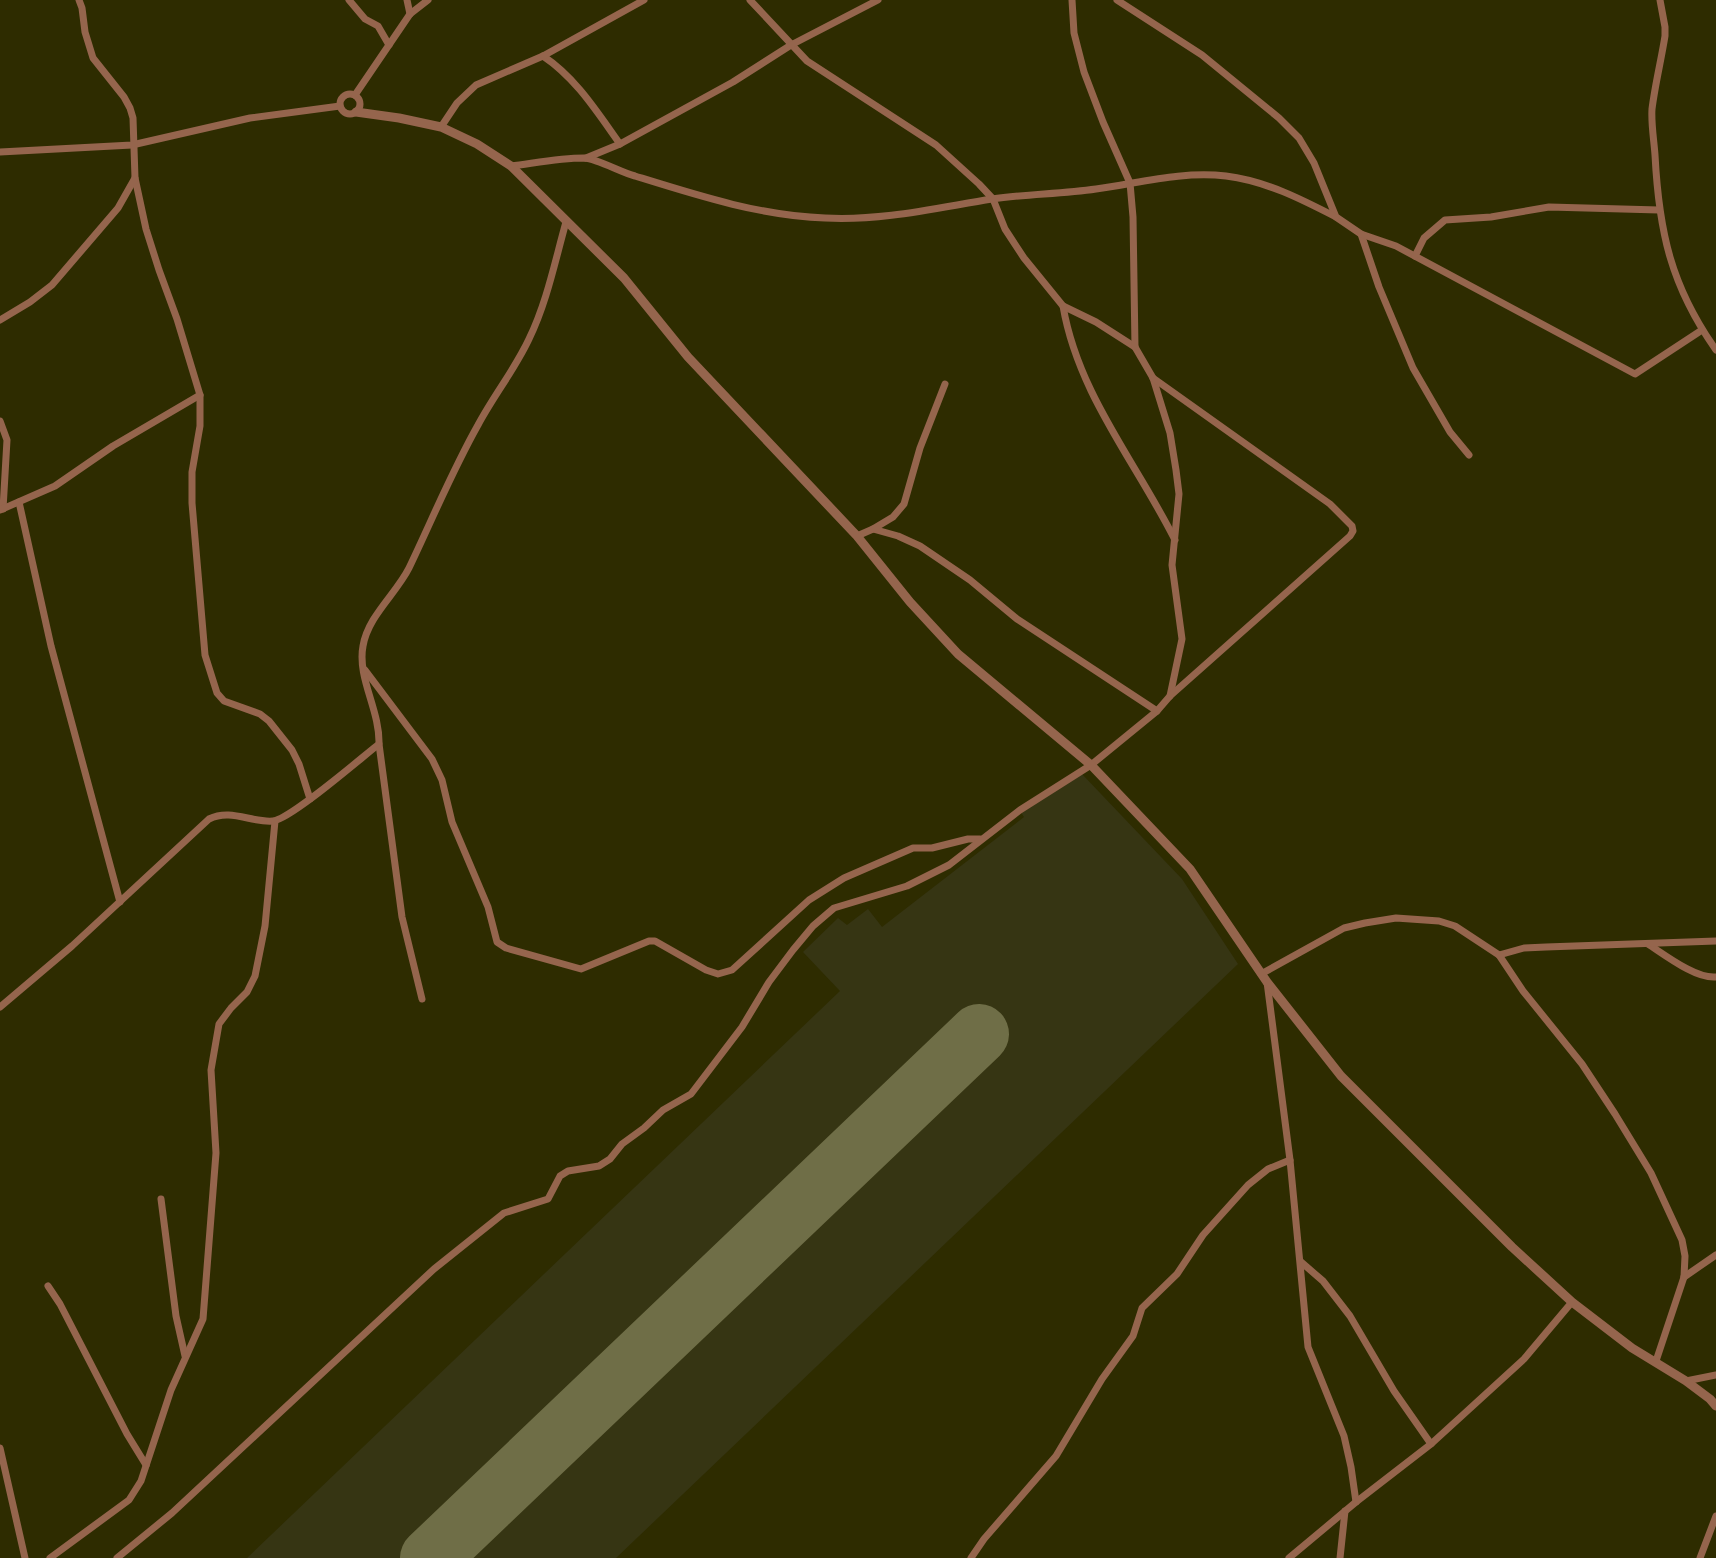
<svg xmlns="http://www.w3.org/2000/svg" width="1716" height="1558" font-family="'Sofia Sans Condensed',sans-serif">
	<style>
		.built { fill: #363513 }
		.lines { fill: none; stroke-linecap: round; stroke-linejoin: round }
		.runway { stroke: #6f6e47; stroke-width: 60 }
		.minor { stroke: #95654d; stroke-width: 7 }
		.tertiary { stroke: #95654d; stroke-width: 9 }
	</style>
	<rect width="100%" height="100%" fill="#2e2c00"/>
	<!-- built -->
	<polygon class="built" points="1081,773 1182,879 1238,964 616,1558 247,1558 840,991 803,952 838,918 847,925 868,909 882,927 1024,817 1020,811"/>
	<g class="lines">
		<!-- runway -->
		<polyline class="runway" points="430,1558 979,1034"/>
		<!-- minor -->
		<g class="minor">
			<polyline points="349,0 365,19 378,26 389,45"/>
			<polyline points="407,0 410,14"/>
			<polyline points="750,0 807,61 936,145 979,184 993,199 1005,229 1024,258 1063,306 1096,322 1135,347"/>
			<polyline points="1072,0 1074,33 1084,72 1103,122 1130,183 1133,217 1135,347 1153,378 1170,433 1176,470 1179,494 1172,565 1182,639 1170,696"/>
			<polyline points="1117,0 1202,55 1279,118 1299,138 1314,163 1336,217 1361,234 1379,287 1413,368 1450,432 1469,455"/>
			<path d="M 1660,0 L 1665,27 L 1665,36 C 1661,61 1655,85 1652,109 C 1651,124 1654,140 1655,155 C 1659,232 1671,286 1716,350"/>
			<path d="M 543,56 C 576,78 597,112 620,144"/>
			<circle cx="350" cy="104" r="10"/>
			<polyline points="355,95 410,14 428,0"/>
			<polyline points="441,127 457,103 476,85 543,56 644,0"/>
			<polyline points="0,152 132,145 250,118 340,106"/>
			<polyline points="586,158 620,144 733,82 791,45 878,0"/>
			<path d="M 511,166 C 535,163 559,158 584,158 C 598,159 620,172 635,176 C 696,195 761,216 825,218 C 882,221 936,208 992,199 C 1026,194 1061,194 1096,189 C 1140,183 1181,171 1226,176 C 1266,181 1301,199 1336,217"/>
			<polyline points="135,178 146,229 159,270 177,319 200,395 200,426 192,472 192,503 205,655 217,693 224,701 260,714 269,721 292,750 299,764 310,799"/>
			<polyline points="1361,234 1396,246 1635,374 1702,330"/>
			<polyline points="1415,256 1424,238 1445,220 1491,217 1549,207 1659,210"/>
			<path d="M 1063,306 C 1078,394 1136,462 1175,540"/>
			<polyline points="0,320 30,302 52,285 118,208 135,178 133,118 130,108 124,97 93,58 85,32 82,8 79,0"/>
			<polyline points="0,421 7,440 3,509"/>
			<polyline points="19,502 51,646 120,902"/>
			<polyline points="0,510 55,486 113,446 200,395"/>
			<polyline points="873,529 898,536 920,546 970,580 1017,619 1157,711"/>
			<polyline points="857,536 873,529 893,517 904,504 920,448 945,384"/>
			<polyline points="365,670 432,759 442,780 452,822 488,907 497,942 506,948 581,969 649,941 655,941 706,970 718,974 732,970 809,900 844,878 913,848 932,848 968,839 980,839"/>
			<polyline points="379,744 402,917 422,999"/>
			<path d="M 1648,944 C 1665,955 1696,979 1716,977"/>
			<polyline points="1261,974 1344,928 1365,923 1396,918 1439,921 1455,926 1499,955"/>
			<polyline points="1267,982 1290,1160 1308,1347 1344,1436 1351,1467 1356,1502"/>
			<path d="M 0,1007 L 72,946 L 209,819 C 231,808 251,823 273,821 C 291,819 361,758 379,744 C 380,710 357,678 363,646 C 368,616 396,594 409,568 C 432,520 452,471 478,425 C 494,395 515,369 529,339 C 547,302 555,261 566,222"/>
			<polyline points="161,1199 176,1316 185,1356"/>
			<polyline points="1301,1262 1323,1281 1350,1316 1394,1391 1431,1444"/>
			<polyline points="1684,1277 1716,1255"/>
			<polyline points="48,1286 60,1304 127,1434 146,1465"/>
			<polyline points="1656,1361 1684,1277 1685,1256 1682,1240 1651,1173 1615,1114 1582,1064 1523,991 1499,955 1524,948 1546,947 1716,941"/>
			<polyline points="1686,1381 1716,1375"/>
			<polyline points="0,1448 25,1558"/>
			<polyline points="50,1558 129,1500 141,1481 171,1390 203,1319 216,1153 211,1070 219,1024 231,1008 247,992 255,976 265,926 275,821"/>
			<polyline points="117,1558 172,1513 434,1269 504,1213 548,1199 560,1176 568,1171 599,1166 610,1159 622,1144 644,1128 663,1110 691,1094 742,1027 769,982 793,950 813,926 834,908 907,886 949,865 1020,810 1091,765 1157,711 1170,696 1350,536 1353,531 1352,526 1330,504 1153,378"/>
			<polyline points="971,1558 984,1539 1056,1456 1102,1379 1133,1336 1142,1308 1177,1274 1203,1235 1248,1185 1268,1169 1290,1160"/>
			<polyline points="1289,1558 1356,1502 1431,1444 1524,1359 1572,1302"/>
			<polyline points="1340,1558 1345,1511"/>
			<polyline points="1700,1558 1716,1516"/>
		</g>
		<!-- tertiary -->
		<polyline class="tertiary" points="356,112 399,118 441,127 477,144 511,166 624,278 688,357 857,536 910,602 958,654 1091,765 1190,869 1267,982 1341,1076 1512,1247 1572,1302 1632,1348 1686,1381 1710,1399 1716,1406"/>
	</g>
</svg>
